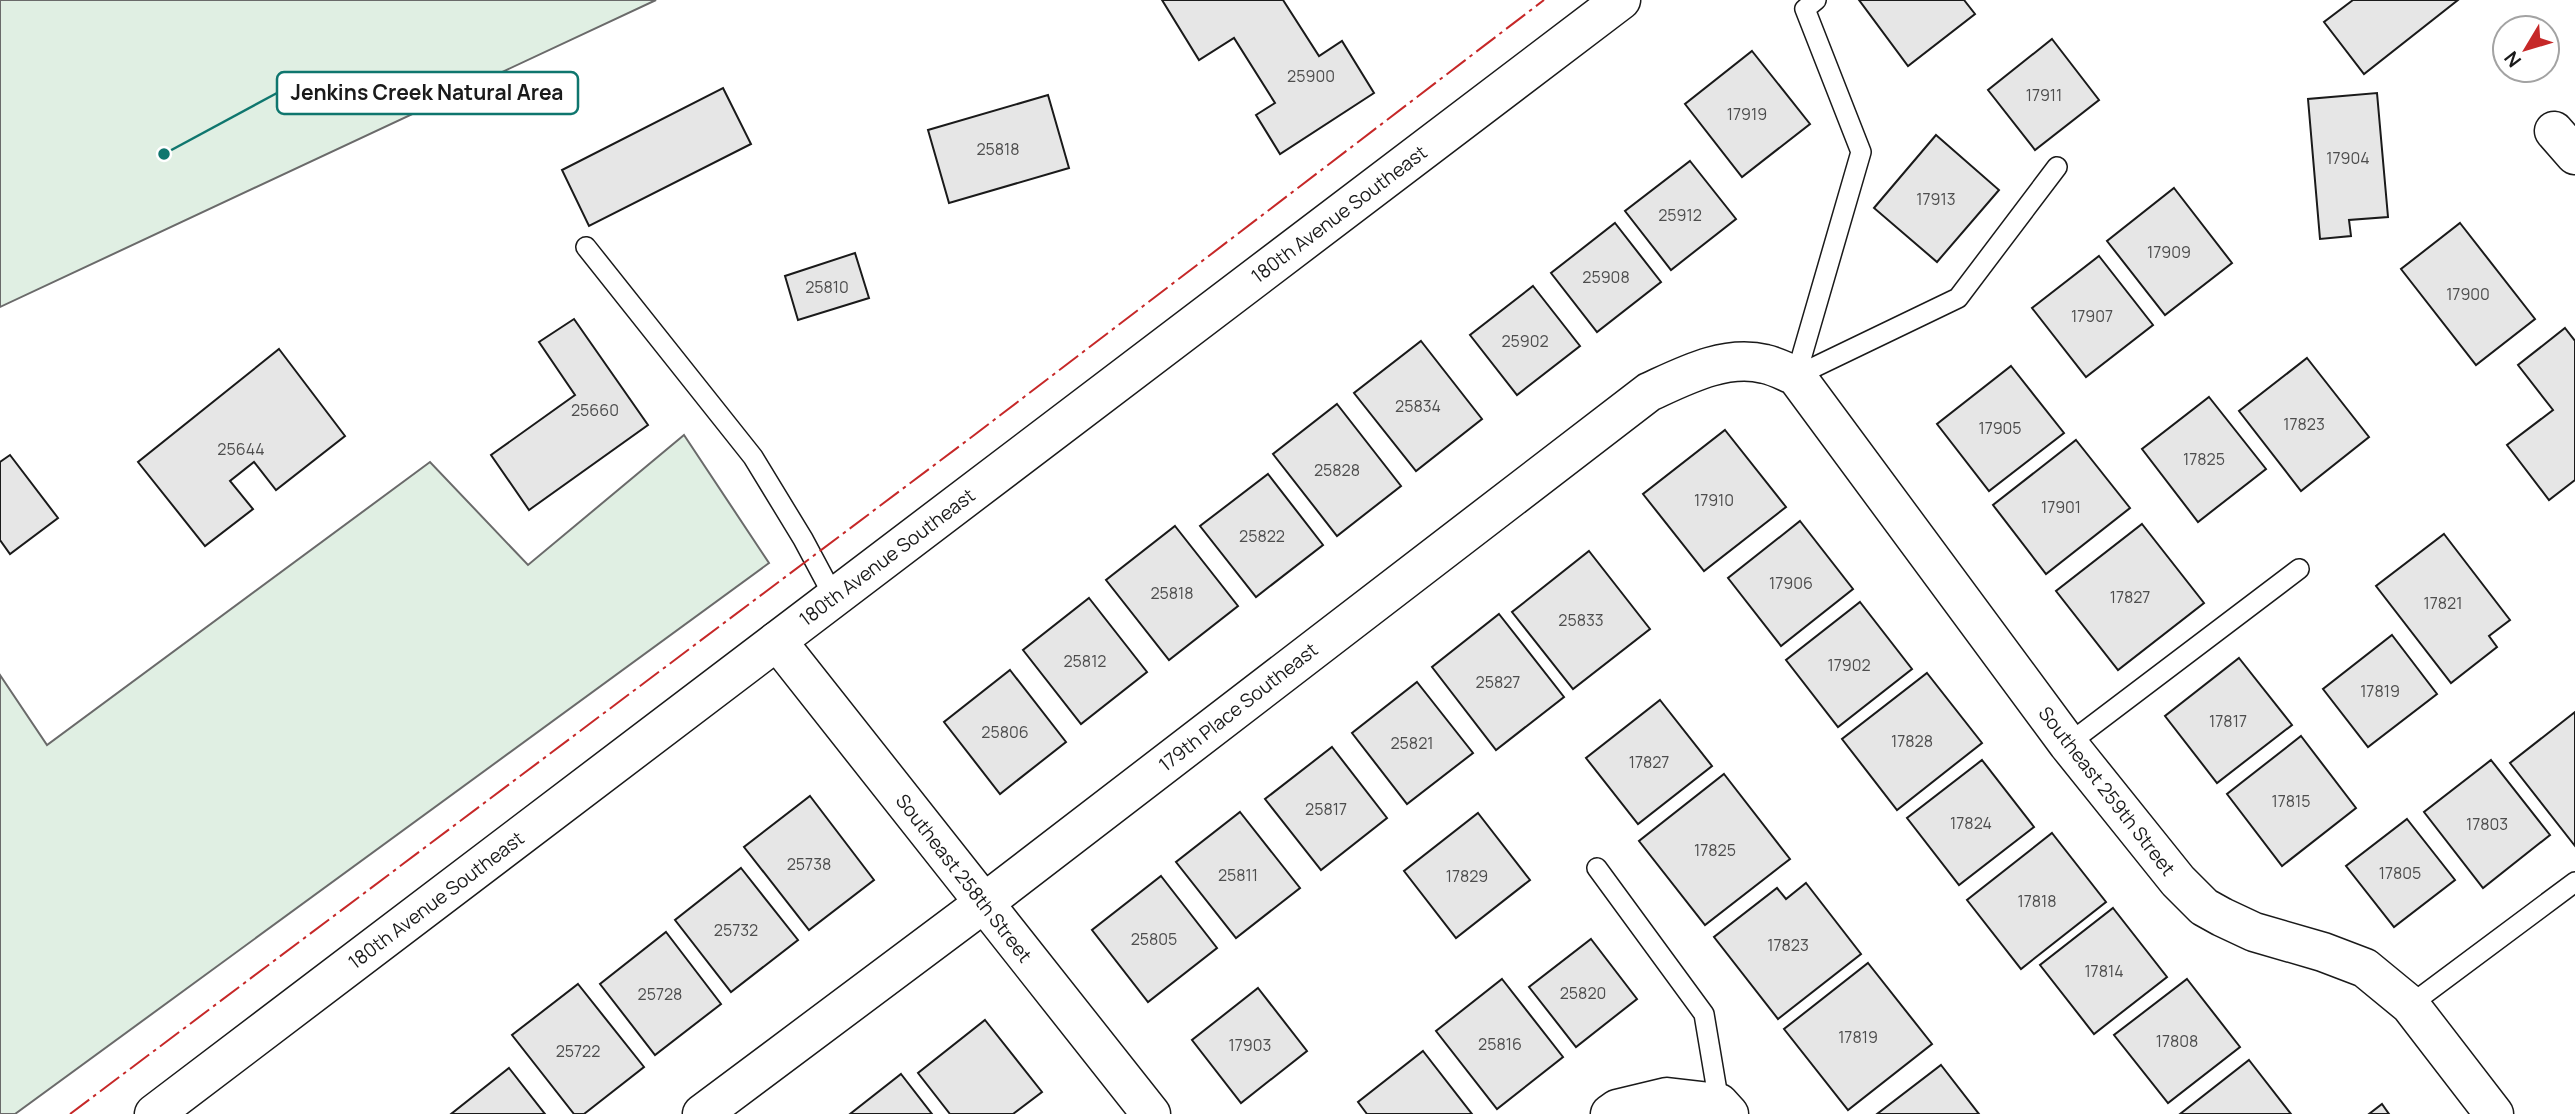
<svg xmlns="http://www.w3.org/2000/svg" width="2575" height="1114" font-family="Manrope,sans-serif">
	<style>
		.green { fill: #e0efe3; stroke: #6a6a6a; stroke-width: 2 }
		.building { fill: #e6e6e6; stroke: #1a1a1a; stroke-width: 2 }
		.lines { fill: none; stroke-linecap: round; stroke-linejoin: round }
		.lane-casing { stroke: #1a1a1a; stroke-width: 22 }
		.street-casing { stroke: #1a1a1a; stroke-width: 41 }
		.secondary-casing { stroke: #1a1a1a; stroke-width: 41 }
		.lane { stroke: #fff; stroke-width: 19 }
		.street { stroke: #fff; stroke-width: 38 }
		.secondary { stroke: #fff; stroke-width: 38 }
		.power { stroke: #c62828; stroke-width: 2; stroke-dasharray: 24 5 3.5 5; stroke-linecap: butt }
		.labels { text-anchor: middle; stroke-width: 5; stroke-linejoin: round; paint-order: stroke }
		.number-label { font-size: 16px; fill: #4d4d4d }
		.street-label { font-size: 19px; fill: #1a1a1a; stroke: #fff }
		.leader { fill: none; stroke: #0f766e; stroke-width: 2.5 }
		.callout-dot { fill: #0f766e; stroke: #fff; stroke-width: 2.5 }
		.callout { fill: #fff; stroke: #0f766e; stroke-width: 2.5 }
		.callout-label { font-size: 21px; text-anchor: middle; font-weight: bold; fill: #1a1a1a }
	</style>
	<rect width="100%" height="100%" fill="#fff"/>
	<!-- green -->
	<g class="green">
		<polygon points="0,0 656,0 0,307"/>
		<polygon points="684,435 769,563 15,1114 0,1114 0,675 47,745 430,462 528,565"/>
	</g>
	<!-- building -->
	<g class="building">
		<polygon points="1162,0 1283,0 1319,56 1342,41 1374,93 1280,154 1256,115 1275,103 1234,38 1199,60"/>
		<polygon points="1859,0 1964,0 1975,14 1908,66"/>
		<polygon points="2353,0 2458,0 2364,74 2324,22"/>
		<polygon points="2052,39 2099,100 2035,150 1988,90"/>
		<polygon points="1752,51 1810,124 1742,177 1685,104"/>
		<polygon points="723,88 751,144 589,226 562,170"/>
		<polygon points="2377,93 2388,217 2349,220 2351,236 2320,239 2308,99"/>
		<polygon points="1048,95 1069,168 949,203 928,130"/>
		<polygon points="1936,135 1999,190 1937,262 1874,208"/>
		<polygon points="1690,161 1736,219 1671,270 1625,211"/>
		<polygon points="2174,188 2232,263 2165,315 2107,241"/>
		<polygon points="1615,223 1661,282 1597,332 1551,273"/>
		<polygon points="2460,223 2535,319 2476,365 2401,269"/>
		<polygon points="855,253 869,298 798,320 785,276"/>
		<polygon points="2099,256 2153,325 2086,377 2032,308"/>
		<polygon points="1533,286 1580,346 1517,395 1470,335"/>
		<polygon points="574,319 648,425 529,510 491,455 575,395 539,342"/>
		<polygon points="2565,328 2575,341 2575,480 2549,500 2507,445 2553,410 2518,365"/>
		<polygon points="1421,341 1482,419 1416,471 1354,393"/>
		<polygon points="279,349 345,436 276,490 254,462 230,481 253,509 205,546 138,462"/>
		<polygon points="2307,358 2369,437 2301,491 2239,411"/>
		<polygon points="2011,366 2064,433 1989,491 1937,424"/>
		<polygon points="2209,397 2266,469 2198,522 2142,449"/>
		<polygon points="1337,404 1401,486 1337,536 1273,454"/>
		<polygon points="1725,430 1786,507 1704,571 1643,494"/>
		<polygon points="2076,440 2130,508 2046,574 1993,505"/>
		<polygon points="10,455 58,518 10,554 0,540 0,462"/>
		<polygon points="1268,474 1323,545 1256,597 1200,526"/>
		<polygon points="1800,521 1853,589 1781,646 1728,578"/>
		<polygon points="2142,524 2204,603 2118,670 2056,591"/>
		<polygon points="1175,526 1238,606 1169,660 1106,580"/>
		<polygon points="2444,534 2510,620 2489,636 2497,647 2451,683 2376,586"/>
		<polygon points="1589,551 1650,629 1573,689 1512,612"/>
		<polygon points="1089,598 1147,672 1081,724 1023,650"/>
		<polygon points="1860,602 1912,669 1838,727 1786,660"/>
		<polygon points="1499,614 1564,697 1496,750 1432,667"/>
		<polygon points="2392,635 2437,694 2368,747 2323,689"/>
		<polygon points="2239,658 2292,725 2217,783 2165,716"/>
		<polygon points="1010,670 1066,742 1000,794 944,722"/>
		<polygon points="1927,673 1982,743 1897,810 1842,739"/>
		<polygon points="1417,682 1473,753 1407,804 1352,733"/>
		<polygon points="1660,700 1712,766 1638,824 1586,758"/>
		<polygon points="2575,712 2575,846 2510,763"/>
		<polygon points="2301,736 2356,808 2282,866 2227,794"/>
		<polygon points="1332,747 1387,818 1321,870 1265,799"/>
		<polygon points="1982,760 2034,827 1959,885 1907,818"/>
		<polygon points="2491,760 2550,835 2483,888 2424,812"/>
		<polygon points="1724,774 1790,859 1705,925 1639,841"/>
		<polygon points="810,796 874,880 809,930 744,847"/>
		<polygon points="1240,812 1300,888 1236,938 1176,862"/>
		<polygon points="1478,813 1530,880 1456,938 1404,871"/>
		<polygon points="2407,819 2455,880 2394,927 2346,866"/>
		<polygon points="2052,833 2106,902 2021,969 1967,900"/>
		<polygon points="741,868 798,940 731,992 675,920"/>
		<polygon points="1161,876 1217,948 1148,1002 1092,930"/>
		<polygon points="1806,883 1861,954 1778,1019 1714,937 1777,888 1786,899"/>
		<polygon points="2113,908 2167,977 2094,1034 2040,965"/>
		<polygon points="666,932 721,1004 655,1055 600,984"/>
		<polygon points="1591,939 1637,999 1576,1047 1529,987"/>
		<polygon points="1868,963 1932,1044 1848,1110 1784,1029"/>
		<polygon points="1502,979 1563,1057 1497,1109 1436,1031"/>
		<polygon points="2187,979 2240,1047 2168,1103 2114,1035"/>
		<polygon points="578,984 644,1067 584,1114 574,1114 512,1035"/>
		<polygon points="1258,988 1307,1051 1241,1103 1192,1040"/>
		<polygon points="985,1020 1042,1092 1013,1114 950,1114 918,1073"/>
		<polygon points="1423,1051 1472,1114 1367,1114 1358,1102"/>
		<polygon points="2249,1060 2291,1114 2180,1114"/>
		<polygon points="1941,1065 1979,1114 1877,1114"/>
		<polygon points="509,1068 545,1114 451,1114"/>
		<polygon points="901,1074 932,1114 850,1114"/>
		<polygon points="2382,1104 2389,1114 2369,1114"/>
	</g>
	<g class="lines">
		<defs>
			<g id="lane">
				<polyline points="586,247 753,457 803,539 834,597"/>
				<polyline points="1796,376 1861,152 1805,9 1816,0"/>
				<polyline points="1796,376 1958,298 2057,167"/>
				<polyline points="2068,744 2299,569"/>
				<polyline points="1597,868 1704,1014 1719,1103"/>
				<polyline points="2410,1005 2575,882"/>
			</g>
			<g id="street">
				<polyline points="2554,131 2575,155"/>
				<polyline points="777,641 1151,1114"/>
				<path d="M 702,1114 L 984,903 L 1649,392 C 1684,376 1725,354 1765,364 C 1775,366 1786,372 1796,376 L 2068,744 L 2178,881 L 2204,907 L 2222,917 L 2254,932 L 2323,952 L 2365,968 L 2410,1005 L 2494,1114"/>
				<polyline points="1610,1114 1617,1109 1667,1097 1719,1103 1729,1114"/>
			</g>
			<polyline id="secondary" points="154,1114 1621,0"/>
		</defs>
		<!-- lane casing -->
		<use href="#lane" class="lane-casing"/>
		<!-- street casing -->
		<use href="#street" class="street-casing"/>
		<!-- secondary casing -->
		<use href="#secondary" class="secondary-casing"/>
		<!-- lane -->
		<use href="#lane" class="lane"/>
		<!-- street -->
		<use href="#street" class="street"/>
		<!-- secondary -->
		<use href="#secondary" class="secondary"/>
		<!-- power -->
		<polyline class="power" points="70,1114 973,436 1544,0"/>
	</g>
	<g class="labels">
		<!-- number labels -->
		<g class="number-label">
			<text x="1311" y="82">25900</text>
			<text x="2044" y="101">17911</text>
			<text x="1747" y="120">17919</text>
			<text x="998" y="155">25818</text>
			<text x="2348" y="164">17904</text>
			<text x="1936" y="205">17913</text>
			<text x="1680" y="221">25912</text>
			<text x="2169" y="258">17909</text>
			<text x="1606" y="283">25908</text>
			<text x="827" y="293">25810</text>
			<text x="2468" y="300">17900</text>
			<text x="2092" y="322">17907</text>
			<text x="1525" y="347">25902</text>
			<text x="1418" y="412">25834</text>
			<text x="595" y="416">25660</text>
			<text x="2304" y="430">17823</text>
			<text x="2000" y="434">17905</text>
			<text x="241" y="455">25644</text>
			<text x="2204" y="465">17825</text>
			<text x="1337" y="476">25828</text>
			<text x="1714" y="506">17910</text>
			<text x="2061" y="513">17901</text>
			<text x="1262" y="542">25822</text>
			<text x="1791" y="589">17906</text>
			<text x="1172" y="599">25818</text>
			<text x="2130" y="603">17827</text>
			<text x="2443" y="609">17821</text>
			<text x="1581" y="626">25833</text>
			<text x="1085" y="667">25812</text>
			<text x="1849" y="671">17902</text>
			<text x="1498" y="688">25827</text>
			<text x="2380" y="697">17819</text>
			<text x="2228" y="727">17817</text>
			<text x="1005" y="738">25806</text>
			<text x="1912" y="747">17828</text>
			<text x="1412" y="749">25821</text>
			<text x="1649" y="768">17827</text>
			<text x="2291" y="807">17815</text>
			<text x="1326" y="815">25817</text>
			<text x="1971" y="829">17824</text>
			<text x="2487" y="830">17803</text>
			<text x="1715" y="856">17825</text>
			<text x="809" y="870">25738</text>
			<text x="2400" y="879">17805</text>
			<text x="1238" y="881">25811</text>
			<text x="1467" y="882">17829</text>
			<text x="2037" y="907">17818</text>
			<text x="736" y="936">25732</text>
			<text x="1154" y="945">25805</text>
			<text x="1788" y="951">17823</text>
			<text x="2104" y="977">17814</text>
			<text x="1583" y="999">25820</text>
			<text x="660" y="1000">25728</text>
			<text x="1858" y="1043">17819</text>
			<text x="2177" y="1047">17808</text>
			<text x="1500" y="1050">25816</text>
			<text x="1250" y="1051">17903</text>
			<text x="578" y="1057">25722</text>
		</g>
		<!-- street labels -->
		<g class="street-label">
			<text transform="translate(1339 214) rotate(-37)" y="7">180th Avenue Southeast</text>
			<text transform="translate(887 557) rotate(-37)" y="7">180th Avenue Southeast</text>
			<text transform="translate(1238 707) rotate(-38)" y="7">179th Place Southeast</text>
			<text transform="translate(2107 791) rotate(52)" y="7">Southeast 259th Street</text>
			<text transform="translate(964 878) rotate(52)" y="7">Southeast 258th Street</text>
			<text transform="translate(436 900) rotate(-37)" y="7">180th Avenue Southeast</text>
		</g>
	</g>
	<!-- callouts -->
	<path class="leader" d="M164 154L277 93"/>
	<circle class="callout-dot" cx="164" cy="154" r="7"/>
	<rect class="callout" x="277" y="72" width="301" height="42" rx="7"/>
	<g class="callout-label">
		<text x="427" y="100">Jenkins Creek Natural Area</text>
	</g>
	<!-- north arrow -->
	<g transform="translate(2526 49) rotate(232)"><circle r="33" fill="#ffffff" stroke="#a3a3a3" stroke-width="2"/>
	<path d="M0-5L12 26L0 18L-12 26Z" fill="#c62828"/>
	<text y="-10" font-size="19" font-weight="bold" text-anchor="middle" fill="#1a1a1a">N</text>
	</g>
</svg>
